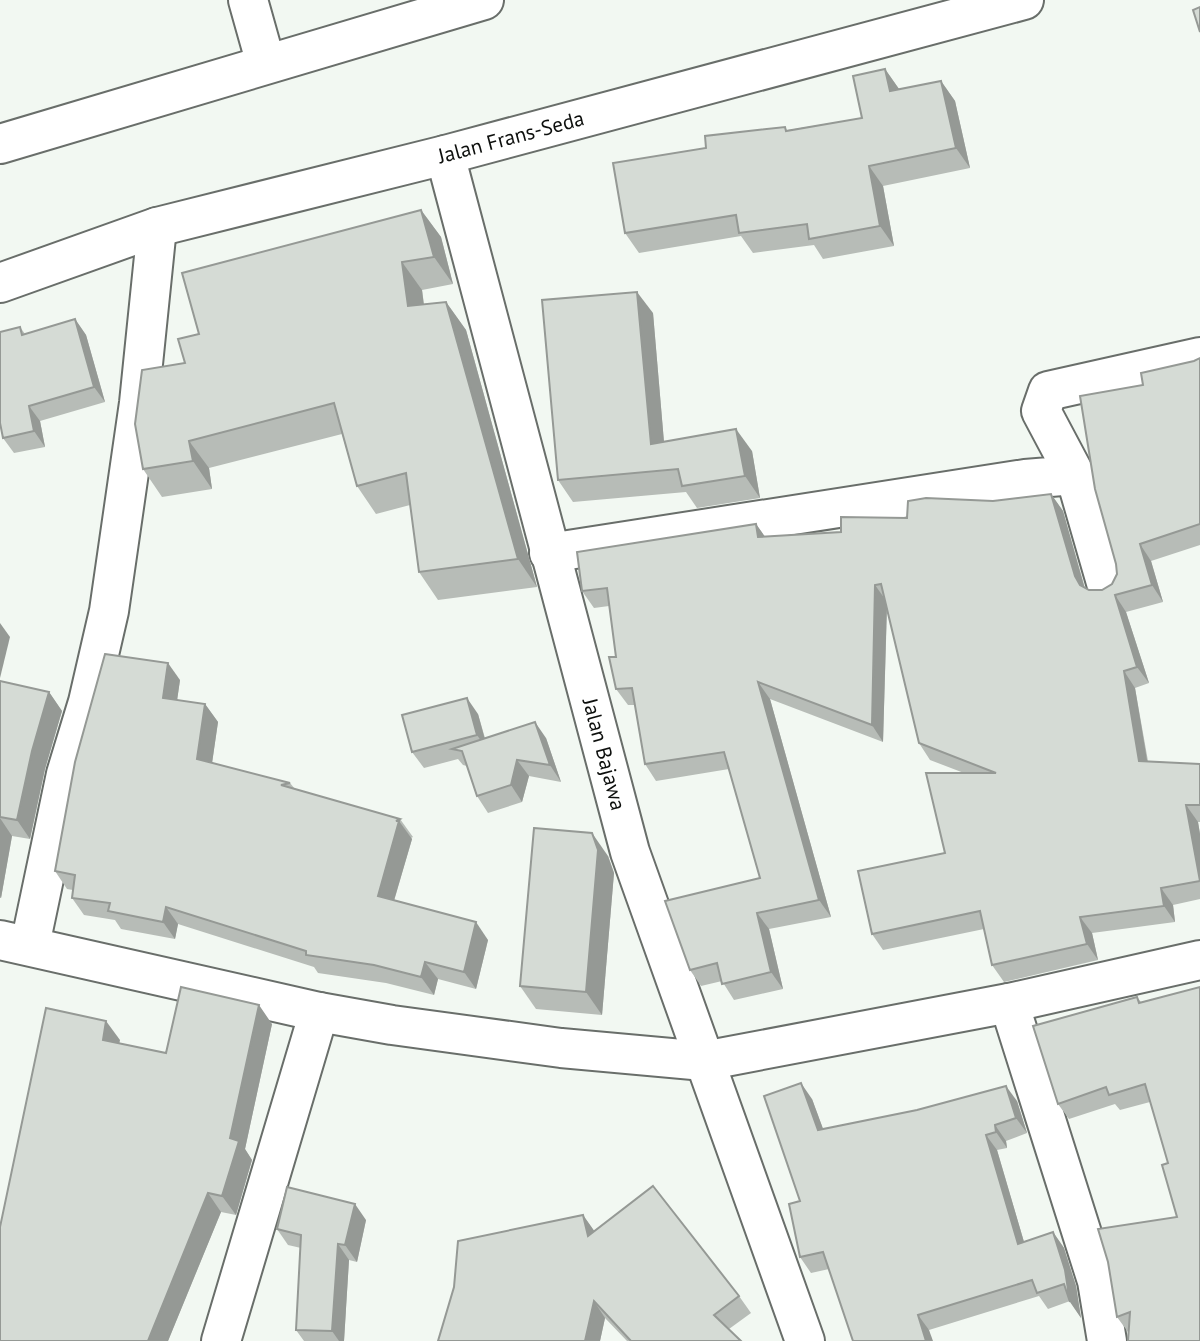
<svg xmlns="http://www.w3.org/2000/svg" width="1200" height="1341" font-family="'PT Sans',sans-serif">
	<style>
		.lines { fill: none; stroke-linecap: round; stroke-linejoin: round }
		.minor-casing { stroke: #696e6a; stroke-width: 42 }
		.tertiary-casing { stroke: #696e6a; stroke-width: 42 }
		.primary-casing { stroke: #696e6a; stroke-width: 42 }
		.minor { stroke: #fff; stroke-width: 38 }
		.tertiary { stroke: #fff; stroke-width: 38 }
		.primary { stroke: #fff; stroke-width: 38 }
		.wall { fill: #b7bcb7 }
		.shaded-wall { fill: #959995 }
		.building { fill: #d5dbd5; stroke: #959995; stroke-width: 2 }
		.labels { text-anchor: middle; stroke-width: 7; stroke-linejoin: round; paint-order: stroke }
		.street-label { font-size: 21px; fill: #0d0f0d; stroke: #f2f8f2 }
	</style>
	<rect width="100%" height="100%" fill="#f2f8f2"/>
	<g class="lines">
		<defs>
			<g id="minor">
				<polyline points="248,0 266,64"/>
				<polyline points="1075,475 1107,586"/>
				<polyline points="549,553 1025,479 1075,475 1041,411 1048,391 1200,357"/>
				<polyline points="0,940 319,1012 392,1025 561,1048 704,1061 1009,1003 1200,960"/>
				<polyline points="30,945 66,774 88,702 109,611 139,403 157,227"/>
				<polyline points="1009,1003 1097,1281 1107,1341"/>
				<polyline points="221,1341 319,1012"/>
			</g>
			<g id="tertiary">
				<path id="s1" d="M 445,155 L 630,852 L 805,1341"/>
			</g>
			<g id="primary">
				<polyline points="0,144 484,0"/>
				<path id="s2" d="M 0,283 L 157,227 L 445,155 L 1024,0"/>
			</g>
		</defs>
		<!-- minor casing -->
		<use href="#minor" class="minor-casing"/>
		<!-- tertiary casing -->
		<use href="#tertiary" class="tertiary-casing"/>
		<!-- primary casing -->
		<use href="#primary" class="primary-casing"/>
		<!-- minor -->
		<use href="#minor" class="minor"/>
		<!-- tertiary -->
		<use href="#tertiary" class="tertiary"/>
		<!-- primary -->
		<use href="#primary" class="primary"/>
	</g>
	<!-- wall -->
	<g class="wall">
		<polygon points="885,69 899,89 941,81 955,101 970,168 883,186 894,246 823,259 814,245 753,253 741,236 639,253 625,233 706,148 788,130 862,118"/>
		<polygon points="421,210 441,237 453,284 422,290 424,304 446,302 466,330 537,587 438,600 419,572 410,505 376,514 357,486 342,434 209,468 212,489 162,497 143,469 185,363 199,334"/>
		<polygon points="653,313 664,442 752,451 760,498 697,508 686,492 573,502 558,480"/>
		<polygon points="75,319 86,335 105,402 40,421 45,447 14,453 3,438 20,327 25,334"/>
		<polygon points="1200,358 1200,545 1151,561 1163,602 1126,612 1149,683 1135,688 1148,761 1200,764 1200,822 1198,822 1200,834 1200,899 1173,905 1175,922 1092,933 1098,960 1004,982 992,965 984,929 883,950 872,934 945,853 964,773 930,760 919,743 887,609 883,742 770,699 831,917 769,929 783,989 734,1000 722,981 701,986 690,970 760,878 729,769 656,781 645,764 635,705 628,705 616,689 616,657 609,606 594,608 582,591 756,524 765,537 841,532 993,501 1051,494 1063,511 1085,588 1089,590 1102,590 1112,584 1117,574 1143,385"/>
		<polygon points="180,680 177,700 205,704 218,722 212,763 290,783 295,789 400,819 413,837 411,838 412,839 394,901 488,940 476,989 438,979 434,995 386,983 318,973 314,967 178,924 175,939 121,929 115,920 84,915 72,898 73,890 67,889 55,871"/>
		<polygon points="0,681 49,692 62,711 45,769 30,839 12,836 1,898 0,898"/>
		<polygon points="478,714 485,738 546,738 561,782 529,776 522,802 488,813 477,796 467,766 463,765 458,759 424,768 412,752"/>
		<polygon points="608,856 614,873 602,1015 536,1009 520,986"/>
		<polygon points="1200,987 1200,1341 1128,1341 1128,1332 1117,1317 1108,1262 1098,1229 1177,1217 1162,1165 1168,1163 1150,1102 1120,1110 1115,1104 1069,1119 1058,1104 1033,1026 1137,997 1141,1002"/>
		<polygon points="272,1024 245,1149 252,1160 236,1215 221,1212 168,1341 0,1341 120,1040 119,1043 166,1053"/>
		<polygon points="812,1099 823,1129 1017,1101 1027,1133 1006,1141 1007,1148 997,1150 1024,1242 1053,1232 1064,1248 1076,1286 1081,1318 1070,1301 1048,1309 1039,1296 929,1330 829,1269 811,1273 800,1257 800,1201"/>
		<polygon points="583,1215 594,1231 739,1296 751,1313 729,1329 741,1341 627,1341 605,1318 600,1341 438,1341"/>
		<polygon points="366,1220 357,1262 349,1260 344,1341 304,1341 296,1330 301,1248 288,1245 277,1229"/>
	</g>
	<!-- shaded-wall -->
	<g class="shaded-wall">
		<polygon points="885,69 899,89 890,91"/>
		<polygon points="941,81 955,101 970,168 956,148"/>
		<polygon points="869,166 883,186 894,246 880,226"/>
		<polygon points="421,210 441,237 453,284 434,257"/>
		<polygon points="402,262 422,290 427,333 408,306"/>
		<polygon points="637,292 653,313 666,466 651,444"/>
		<polygon points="446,302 466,330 537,587 518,559"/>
		<polygon points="75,319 86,335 105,402 94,387"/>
		<polygon points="29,406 40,421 45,447 34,431"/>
		<polygon points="736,429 752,451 760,498 745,476"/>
		<polygon points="189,441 209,468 212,489 193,461"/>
		<polygon points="1051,494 1063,511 1086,593 1091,601 1075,576"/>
		<polygon points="756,524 768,541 758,537"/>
		<polygon points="1140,544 1151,561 1163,602 1152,585"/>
		<polygon points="875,585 887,602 883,742 872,725"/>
		<polygon points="1115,595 1126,612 1149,683 1137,667"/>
		<polygon points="0,623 10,637 0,678"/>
		<polygon points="168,663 180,680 175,715 163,698"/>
		<polygon points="1124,671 1135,688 1150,778 1139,761"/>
		<polygon points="758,682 770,699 831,917 819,900"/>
		<polygon points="49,692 62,711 45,769 30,839 17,820 32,751"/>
		<polygon points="467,698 478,714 488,751 477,735"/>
		<polygon points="205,704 218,722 210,777 197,759"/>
		<polygon points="535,722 546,738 561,782 550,765"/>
		<polygon points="517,760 529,776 522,802 511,785"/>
		<polygon points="1186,805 1198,822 1200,834 1200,881"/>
		<polygon points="0,818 12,836 1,898 0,896"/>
		<polygon points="399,821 412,839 390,914 378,896"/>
		<polygon points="592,833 608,856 614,873 602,1015 586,992"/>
		<polygon points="1161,888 1173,905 1175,922 1164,906"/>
		<polygon points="166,907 178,924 175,939 163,922"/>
		<polygon points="757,913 769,929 783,989 771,972"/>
		<polygon points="1080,917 1092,933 1098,960 1087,944"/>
		<polygon points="476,922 488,940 476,989 464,972"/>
		<polygon points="425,962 438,979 434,995 421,977"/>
		<polygon points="259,1005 272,1024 245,1149 252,1160 236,1215 222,1196 230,1138"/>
		<polygon points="106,1021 120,1040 116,1059 103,1040"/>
		<polygon points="801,1083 812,1099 829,1145 818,1130"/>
		<polygon points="1006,1086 1017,1101 1027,1133 1016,1118"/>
		<polygon points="995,1125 1006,1141 1007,1148 996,1132"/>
		<polygon points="986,1135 997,1150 1029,1259 1018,1244"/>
		<polygon points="208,1193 221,1212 168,1341 148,1341"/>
		<polygon points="355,1204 366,1220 357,1262 345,1245"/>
		<polygon points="583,1215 595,1232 588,1236"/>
		<polygon points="1053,1232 1064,1248 1076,1286 1081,1318 1070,1302"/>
		<polygon points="338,1244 349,1260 344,1341 339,1341 332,1331"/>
		<polygon points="594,1301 605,1318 600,1341 585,1341"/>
		<polygon points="918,1315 929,1330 933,1341 926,1341"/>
	</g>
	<!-- building -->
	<g class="building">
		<polygon points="1200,7 1200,32 1193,10"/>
		<polygon points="885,69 890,91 941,81 956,148 869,166 880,226 809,239 807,224 739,233 736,215 625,233 613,163 706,148 705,136 785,127 786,131 862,118 853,76"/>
		<polygon points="421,210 434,257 402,262 408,306 446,302 518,559 419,572 406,473 357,486 334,403 189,441 193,461 143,469 135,424 142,370 185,363 178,339 199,334 182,273"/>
		<polygon points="637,292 651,444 736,429 745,476 682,486 678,469 558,480 542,300"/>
		<polygon points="75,319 94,387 29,406 34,431 3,438 0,423 0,332 20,327 22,335"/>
		<polygon points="1200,358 1200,524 1140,544 1152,585 1115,595 1137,667 1124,671 1139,761 1200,764 1200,805 1186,805 1200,881 1161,888 1164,906 1080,917 1087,944 992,965 980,911 872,934 858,871 945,853 926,773 996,773 919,743 881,584 875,585 872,725 758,682 819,900 757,913 771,972 722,984 717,963 690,970 665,901 760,878 724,752 645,764 632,688 616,689 609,657 616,657 607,588 582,591 577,552 756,524 758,537 841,532 841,517 907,518 908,501 926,498 993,501 1051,494 1075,576 1080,585 1089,590 1102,590 1112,584 1117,574 1116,564 1095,489 1080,396 1143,385 1141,373 1194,361"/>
		<polygon points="105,654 168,663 163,698 205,704 197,759 290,783 281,785 400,819 396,821 399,821 378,896 476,922 464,972 425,962 421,977 374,965 306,955 306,951 166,907 163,922 108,911 110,903 72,898 75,875 55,871 75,762"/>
		<polygon points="0,681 49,692 32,751 17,820 0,817"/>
		<polygon points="467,698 477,735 412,752 402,715"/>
		<polygon points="535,722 550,765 517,760 511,785 477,796 462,751 452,749"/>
		<polygon points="534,828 592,833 598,850 586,992 520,986"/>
		<polygon points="181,987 259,1005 230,1138 239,1141 222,1196 208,1193 148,1341 0,1341 0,1227 46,1008 106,1021 103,1040 166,1053"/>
		<polygon points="1200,987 1200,1341 1128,1341 1130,1312 1117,1317 1108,1262 1098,1229 1177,1217 1162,1165 1168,1163 1145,1084 1109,1095 1106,1087 1058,1104 1033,1026 1137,997 1139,1003"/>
		<polygon points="801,1083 818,1130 917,1110 1006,1086 1016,1118 995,1125 996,1132 986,1135 1018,1244 1053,1232 1065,1270 1070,1302 1064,1284 1037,1293 1032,1280 918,1315 926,1341 853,1341 823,1252 800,1257 789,1204 800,1201 764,1096"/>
		<polygon points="653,1186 739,1296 714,1315 741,1341 631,1341 594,1301 585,1341 438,1341 454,1287 458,1241 583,1215 588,1236"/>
		<polygon points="287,1187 355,1204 345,1245 338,1244 332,1331 296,1330 301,1235 277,1229"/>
	</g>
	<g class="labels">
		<!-- street labels -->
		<g class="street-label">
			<text dy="7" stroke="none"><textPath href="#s2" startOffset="532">Jalan Frans-Seda</textPath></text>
			<text dy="7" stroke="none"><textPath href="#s1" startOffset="620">Jalan Bajawa</textPath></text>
		</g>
	</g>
</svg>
